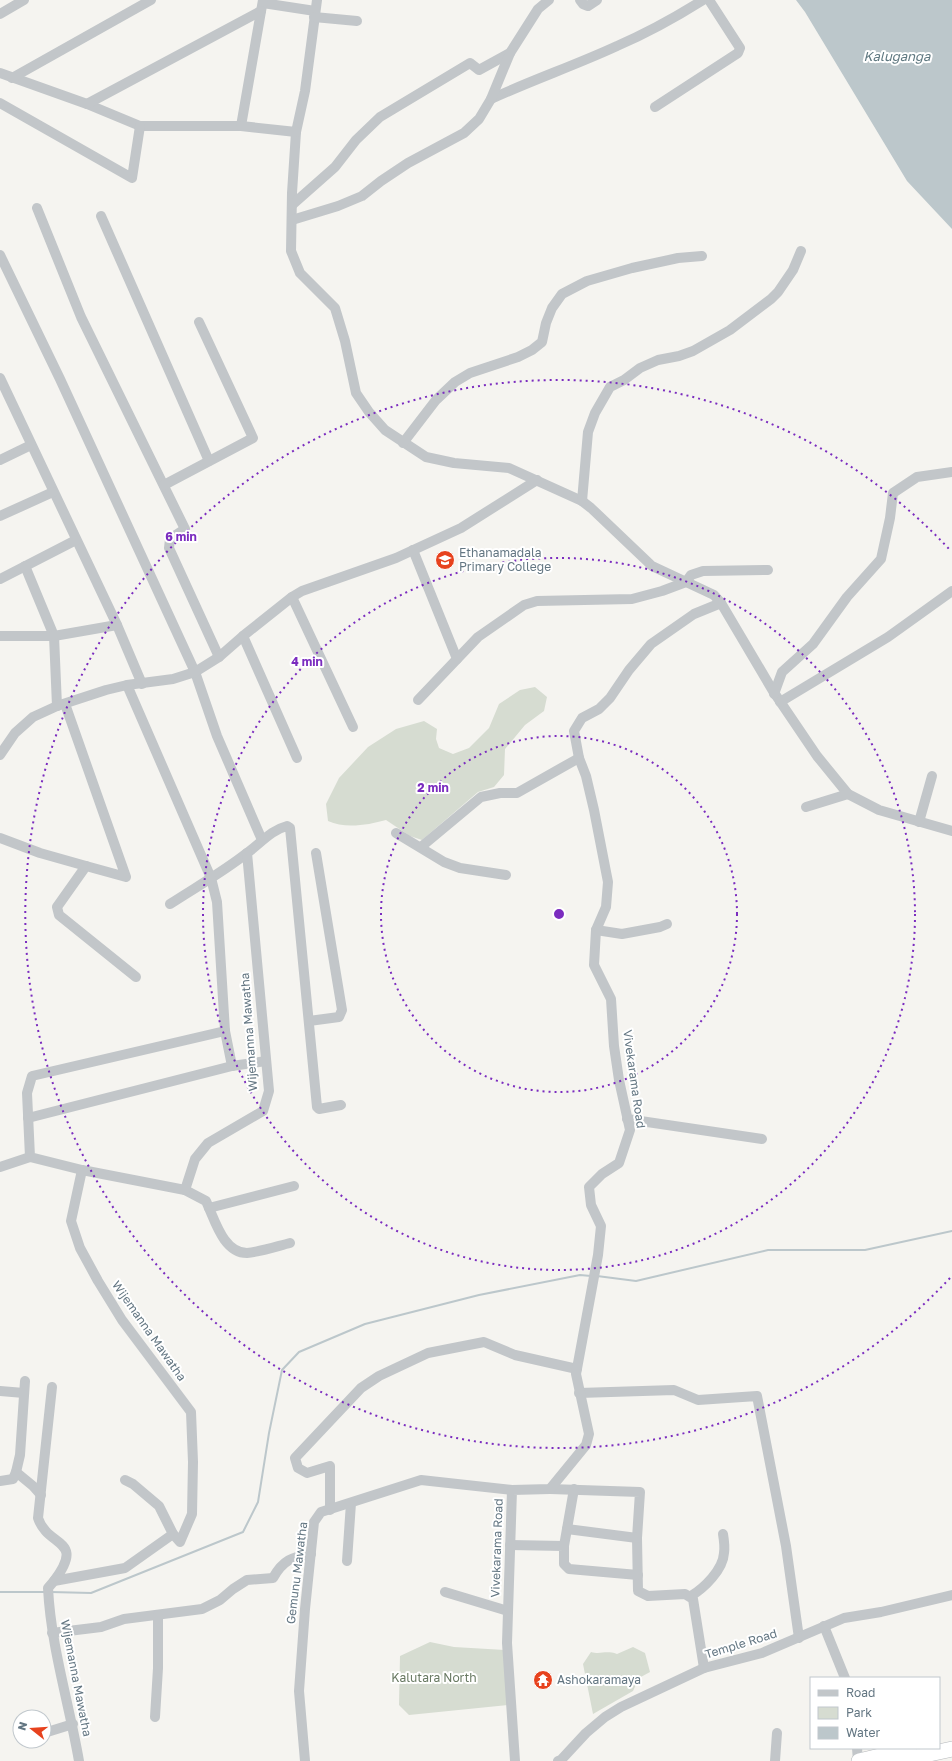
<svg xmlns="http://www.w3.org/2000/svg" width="952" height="1761" font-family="'Golos Text',sans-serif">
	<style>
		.green { fill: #d6dcd1 }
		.water { fill: #bcc7cb }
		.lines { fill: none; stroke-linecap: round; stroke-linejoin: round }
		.stream { stroke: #bcc7cb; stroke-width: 2 }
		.highway-casing { stroke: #b5b8bb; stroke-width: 16 }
		.minor { stroke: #c2c6c9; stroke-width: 10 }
		.highway { stroke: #fff; stroke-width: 15 }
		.ring { fill: none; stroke: #7b2cbf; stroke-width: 2; stroke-dasharray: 2 4 }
		.labels { text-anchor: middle; stroke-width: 4; stroke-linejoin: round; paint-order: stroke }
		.poi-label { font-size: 12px; fill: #637682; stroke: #fff; text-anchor: start }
		.street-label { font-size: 12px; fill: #637682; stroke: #fff }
		.park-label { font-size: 12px; fill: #687962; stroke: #fff }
		.water-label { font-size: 13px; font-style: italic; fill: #5f7880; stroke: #fff }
		.centre { fill: #7b2cbf; stroke: #fff; stroke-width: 2 }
		.ring-label { font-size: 12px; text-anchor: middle; font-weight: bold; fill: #7b2cbf; stroke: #fff; stroke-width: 4; stroke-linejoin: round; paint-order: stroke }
	</style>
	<rect width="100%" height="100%" fill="#f5f4f0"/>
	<!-- green -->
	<g class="green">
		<path d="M 535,687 L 547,697 L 544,711 L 525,725 L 505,749 L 504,775 L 494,787 L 478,792 L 422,840 L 410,836 L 386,820 C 368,825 345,829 328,821 L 326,804 L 339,778 L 368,747 L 396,729 L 424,721 L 437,729 L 436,739 L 439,748 L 453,754 L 469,748 L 489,728 L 499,704 L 520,690 Z"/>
		<polygon points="430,1642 454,1647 505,1650 508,1705 409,1715 399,1705 400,1656"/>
		<path d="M 633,1647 L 645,1653 L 650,1672 L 639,1678 L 633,1691 L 593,1714 L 583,1664 L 591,1652 C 601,1655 605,1650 617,1654 Z"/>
	</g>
	<!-- water -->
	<polygon class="water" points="796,0 952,0 952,229 907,181 805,12"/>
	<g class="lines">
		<!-- stream -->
		<g class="stream">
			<polyline points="597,1276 636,1281 768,1250 865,1250 952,1231"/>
			<polyline points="0,1592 45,1592"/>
			<polyline points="51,1592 91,1593 243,1532 258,1502 269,1433 282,1370 299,1352 365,1324 479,1295 580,1275 591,1276"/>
		</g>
		<defs>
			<g id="highway">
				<polyline points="859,1761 909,1749"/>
				<polyline points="897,1761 952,1749"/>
			</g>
		</defs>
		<!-- highway casing -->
		<use href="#highway" class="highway-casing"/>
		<!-- minor -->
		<g class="minor">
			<polyline points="317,0 305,91 296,132 292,193 291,251 300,273 335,308 345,341 356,393 369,412 385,430 426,457 454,463 509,468 582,501 591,508 652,566 714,595 721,603 773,691 817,756 848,794 879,810 952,831"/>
			<polyline points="580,0 583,4 588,6 597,0"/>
			<polyline points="263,3 315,11"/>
			<polyline points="0,14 24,0"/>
			<polyline points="314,17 357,21"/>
			<polyline points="0,73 87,104 140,126 241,126 263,0"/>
			<polyline points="12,78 151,0"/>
			<path d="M 491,99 C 532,80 576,65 617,46 C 647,33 676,17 703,0"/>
			<polyline points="0,103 132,178 140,126"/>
			<polyline points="87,104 261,11"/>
			<polyline points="655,107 738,53 740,48 709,0"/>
			<polyline points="241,126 296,132"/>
			<polyline points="292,205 335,167 356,140 380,117 470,63 479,70 510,53 538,9 549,0"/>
			<polyline points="37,208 81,317 185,529 170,539 169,548 219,657"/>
			<polyline points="101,216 209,461"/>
			<polyline points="292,220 338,206 362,196 381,181 408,163 464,133 479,119 491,99 510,53"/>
			<polyline points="0,255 60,379 195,672 217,736 262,840"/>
			<polyline points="0,378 117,625 142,684"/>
			<polyline points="403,443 436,400 455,382 470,373 518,357 532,350 542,342 546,323 552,308 562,294 587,281 632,268 678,258 702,256"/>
			<polyline points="0,460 31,445"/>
			<polyline points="164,485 253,438 199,322"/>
			<polyline points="582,501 588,432 595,413 610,387 624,380 640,368 658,360 679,356 693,351 730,330 771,299 778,292 793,270 801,251"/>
			<polyline points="0,516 53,492"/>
			<polyline points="413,550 457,659"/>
			<polyline points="0,579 76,540"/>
			<polyline points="292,597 353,727"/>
			<polyline points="0,636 54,636 25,566"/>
			<polyline points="243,636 297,758"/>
			<polyline points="774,694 782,672 813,644 847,597 881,559 890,518 893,493 917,477 952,472"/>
			<polyline points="418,700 478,637 524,605 537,601 632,599 662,591 686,582 691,575 703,571 768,570"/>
			<polyline points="780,702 888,637 952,591"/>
			<polyline points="65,704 126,877 86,866 57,907 59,915 136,977"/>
			<polyline points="57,706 54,636 117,625"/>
			<polyline points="0,755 15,733 33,717 57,706 106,690 127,685 173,679 195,672 219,657 243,636 292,597 302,591 396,558 461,528 537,480"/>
			<polyline points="806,807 848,794"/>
			<polyline points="919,822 932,776"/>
			<polyline points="396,833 444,862 460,868 506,875"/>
			<polyline points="0,838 40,853 86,866"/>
			<polyline points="421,847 481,797 500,793 517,793 579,758"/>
			<path d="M 170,904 C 196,887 223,872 247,853 C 260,844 271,830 287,826 L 290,828 L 317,1107 L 319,1109 L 341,1105"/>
			<polyline points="596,930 622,934 660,927 667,924"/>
			<polyline points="309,1021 339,1017 342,1010 316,853"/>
			<polyline points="232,1066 266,1061"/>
			<polyline points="28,1118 232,1066 225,1031"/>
			<polyline points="627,1119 762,1139"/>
			<polyline points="0,1167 30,1157"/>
			<polyline points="82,1170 30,1157 27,1093 32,1076 225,1031 217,902 211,878 127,685"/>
			<polyline points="185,1190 206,1201 209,1208"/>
			<path d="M 290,1243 C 278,1246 260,1252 247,1253 C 225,1253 216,1224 209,1208 L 294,1186"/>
			<path d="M 52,1387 L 38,1518 C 48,1548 86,1538 54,1581"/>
			<polyline points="0,1391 24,1393"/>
			<polyline points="579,1393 674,1390 698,1400 757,1396 786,1546 799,1638"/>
			<polyline points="16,1472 33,1486 41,1495"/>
			<polyline points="125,1480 133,1484 159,1506 173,1534"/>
			<polyline points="0,1481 13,1479 16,1472 20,1455 25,1381"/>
			<polyline points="550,1489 640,1492 637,1538 638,1591 648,1596 685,1594 693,1599 704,1668"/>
			<polyline points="330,1510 330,1466 307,1473 298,1468 295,1458 361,1388 379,1376 428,1353 484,1342 515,1355 577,1369"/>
			<polyline points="567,1529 637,1538"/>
			<polyline points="510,1545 564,1546 564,1564 569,1569 638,1575"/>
			<polyline points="564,1546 574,1489"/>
			<polyline points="347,1561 351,1503"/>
			<polyline points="445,1592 508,1611"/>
			<path d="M 691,1596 C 704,1588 723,1570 724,1553 C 725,1546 724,1540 723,1534"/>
			<polyline points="824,1626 845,1678"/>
			<path d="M 52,1633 L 101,1627 L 124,1619 L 202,1609 L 220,1600 L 233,1589 L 247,1580 L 273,1578 C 283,1560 292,1557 311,1554"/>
			<polyline points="155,1717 158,1668 158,1615"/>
			<polyline points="44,1733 73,1724"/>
			<polyline points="857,1748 858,1761"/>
			<path d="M 79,1761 C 69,1703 51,1647 48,1588 L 54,1581 L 125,1568 L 173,1534 L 180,1542 L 192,1514 L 193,1462 L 191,1412 L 122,1320 L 98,1281 L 80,1248 L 71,1221 L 82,1170 L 185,1190 L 195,1159 L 208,1143 L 263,1111 L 269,1091 L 247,853"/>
			<polyline points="305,1761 299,1691 305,1609 314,1522 321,1512 421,1480 512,1490"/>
			<polyline points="515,1761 507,1643 512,1490 550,1489 586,1445 589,1434 576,1374 598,1255 601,1226 591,1205 589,1187 602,1174 619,1163 630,1130 619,1080 614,1046 611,999 594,965 596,930 606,907 608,882 594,810 586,776 579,758 574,731 582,718 599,709 610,698 629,670 651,644 694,614 721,603"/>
			<polyline points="558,1761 561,1760 586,1733 605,1717 621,1707 704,1668 762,1653 844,1618 881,1612 952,1595"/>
			<polyline points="775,1761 777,1733"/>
		</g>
		<!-- highway -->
		<use href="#highway" class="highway"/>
	</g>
	<!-- distance rings -->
	<g class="ring">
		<circle cx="559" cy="914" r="178"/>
		<circle cx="559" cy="914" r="356"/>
		<path d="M950 1278A534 534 0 1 1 950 550"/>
	</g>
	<!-- icons -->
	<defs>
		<symbol id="school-disc" viewBox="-11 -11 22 22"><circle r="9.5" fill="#e7421e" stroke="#fff"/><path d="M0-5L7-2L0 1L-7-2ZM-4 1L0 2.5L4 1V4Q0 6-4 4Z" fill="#fff"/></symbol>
		<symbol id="temple-disc" viewBox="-11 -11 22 22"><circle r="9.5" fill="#e7421e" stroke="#fff"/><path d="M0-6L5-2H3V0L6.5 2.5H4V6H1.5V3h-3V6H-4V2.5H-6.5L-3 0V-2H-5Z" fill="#fff"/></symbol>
	</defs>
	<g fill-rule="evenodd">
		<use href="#school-disc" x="434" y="549" width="22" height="22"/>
		<use href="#temple-disc" x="532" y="1669" width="22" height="22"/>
	</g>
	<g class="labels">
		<!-- poi labels -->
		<g class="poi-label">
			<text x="459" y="557">Ethanamadala<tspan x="459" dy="14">Primary College</tspan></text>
			<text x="557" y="1684">Ashokaramaya</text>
		</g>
		<!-- street labels -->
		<g class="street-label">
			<text transform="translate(249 1032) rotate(-94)" y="4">Wijemanna Mawatha</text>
			<text transform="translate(634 1079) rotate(82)" y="4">Vivekarama Road</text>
			<text transform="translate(149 1331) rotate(55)" y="4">Wijemanna Mawatha</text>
			<text transform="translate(497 1548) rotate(-88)" y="4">Vivekarama Road</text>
			<text transform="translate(297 1573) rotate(-83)" y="4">Gemunu Mawatha</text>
			<text transform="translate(741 1644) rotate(-17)" y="4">Temple Road</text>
			<text transform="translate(76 1678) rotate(79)" y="4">Wijemanna Mawatha</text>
		</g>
		<!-- park labels -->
		<g class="park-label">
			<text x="434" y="1682">Kalutara North</text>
		</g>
		<!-- water labels -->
		<g class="water-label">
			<text x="897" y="61">Kaluganga</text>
		</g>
	</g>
	<circle cx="559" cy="914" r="6" class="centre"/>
	<g class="ring-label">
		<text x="181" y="541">6 min</text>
		<text x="307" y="666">4 min</text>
		<text x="433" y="792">2 min</text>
	</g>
	<!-- legend -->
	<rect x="810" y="1677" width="130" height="72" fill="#ffffff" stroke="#c1c8cd"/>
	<rect x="818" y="1690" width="20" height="6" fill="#c2c6c9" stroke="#c1c8cd"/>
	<text x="846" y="1697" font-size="12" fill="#637682">Road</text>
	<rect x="818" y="1707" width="20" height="12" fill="#d6dcd1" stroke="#c1c8cd"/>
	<text x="846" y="1717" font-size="12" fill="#637682">Park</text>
	<rect x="818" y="1727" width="20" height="12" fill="#bcc7cb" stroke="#c1c8cd"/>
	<text x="846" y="1737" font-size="12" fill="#637682">Water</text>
	<!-- north arrow -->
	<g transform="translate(32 1729) rotate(287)"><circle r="19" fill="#ffffff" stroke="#c1c8cd"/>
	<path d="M0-3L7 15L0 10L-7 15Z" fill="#e7421e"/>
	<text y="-6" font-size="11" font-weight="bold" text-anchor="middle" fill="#637682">N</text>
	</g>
</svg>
